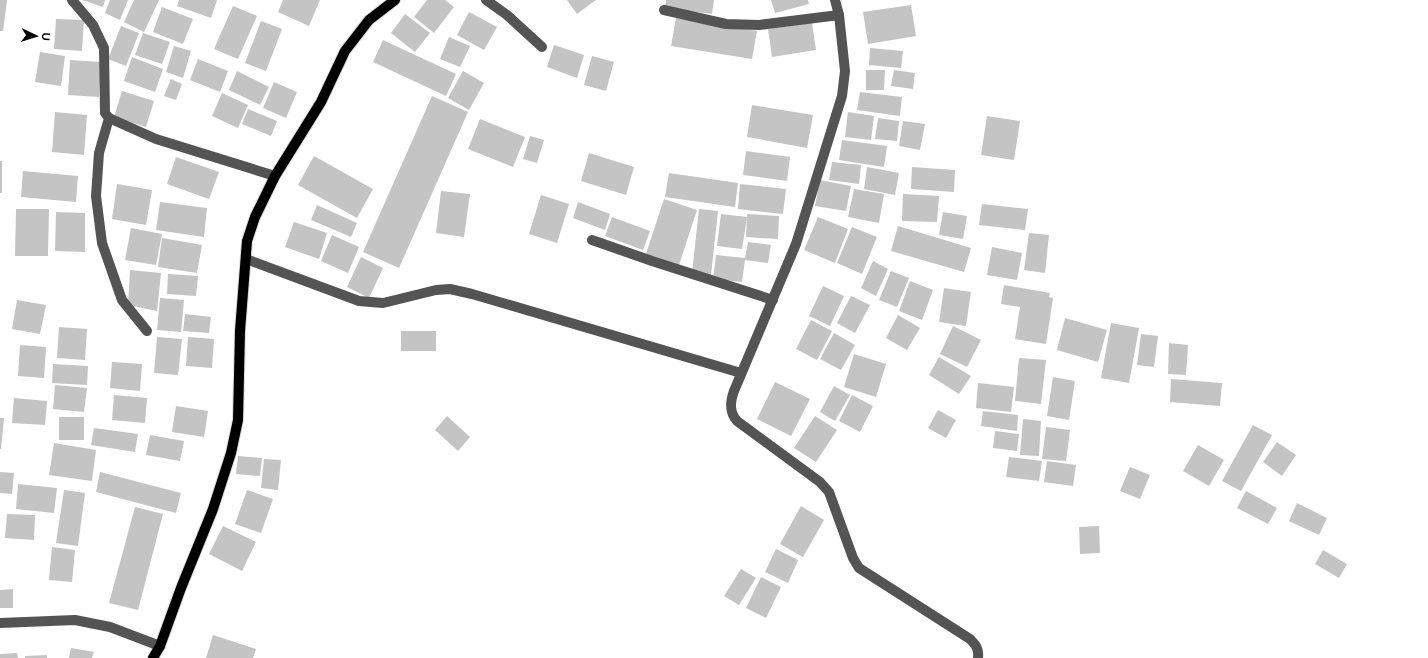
<svg xmlns="http://www.w3.org/2000/svg" width="1428" height="658" font-family="Raleway,sans-serif">
	<style>
		.building { fill: #c4c4c4 }
		.lines { fill: none; stroke-linecap: round; stroke-linejoin: round }
		.major-casing { stroke: #dbdbdb; stroke-width: 12 }
		.minor { stroke: #545454; stroke-width: 10 }
		.major { stroke: #000; stroke-width: 10 }
	</style>
	<rect width="100%" height="100%" fill="#fff"/>
	<!-- building -->
	<g class="building">
		<polygon points="0,0 7,0 3,31 0,31"/>
		<polygon points="82,0 105,0 103,7"/>
		<polygon points="110,0 128,0 120,20 105,13"/>
		<polygon points="134,0 159,0 144,32 124,22"/>
		<polygon points="179,0 217,0 211,18 177,6"/>
		<polygon points="283,0 320,0 309,26 278,12"/>
		<polygon points="427,0 445,0 454,7 434,33 414,17"/>
		<polygon points="567,0 596,0 577,14"/>
		<polygon points="666,0 714,0 712,14 665,8"/>
		<polygon points="771,0 808,0 809,4 775,13"/>
		<polygon points="911,5 916,36 868,44 863,12"/>
		<polygon points="233,6 257,16 238,59 214,49"/>
		<polygon points="162,7 193,19 183,44 153,32"/>
		<polygon points="469,12 497,27 484,50 457,35"/>
		<polygon points="405,14 430,33 415,52 391,33"/>
		<polygon points="676,18 757,31 752,59 671,46"/>
		<polygon points="56,19 84,20 82,51 54,49"/>
		<polygon points="261,21 282,29 266,71 245,63"/>
		<polygon points="812,23 816,50 772,57 768,29"/>
		<polygon points="121,26 139,33 126,66 108,59"/>
		<polygon points="143,33 170,42 162,64 135,55"/>
		<polygon points="449,37 470,46 460,67 440,59"/>
		<polygon points="383,40 456,74 446,96 373,62"/>
		<polygon points="554,45 584,55 577,78 547,67"/>
		<polygon points="174,46 191,51 183,78 166,72"/>
		<polygon points="870,48 903,51 901,68 869,65"/>
		<polygon points="40,52 65,56 61,86 35,82"/>
		<polygon points="592,56 614,62 606,91 584,85"/>
		<polygon points="132,57 163,69 155,92 124,81"/>
		<polygon points="198,59 228,71 220,92 190,80"/>
		<polygon points="70,60 101,62 99,97 68,95"/>
		<polygon points="866,70 885,70 884,90 866,90"/>
		<polygon points="894,70 915,73 913,89 891,86"/>
		<polygon points="237,71 269,87 260,105 229,90"/>
		<polygon points="463,71 484,83 469,110 448,98"/>
		<polygon points="171,79 182,84 176,100 164,96"/>
		<polygon points="274,82 297,92 286,118 263,108"/>
		<polygon points="122,91 154,101 146,127 114,117"/>
		<polygon points="860,92 902,97 900,116 857,110"/>
		<polygon points="222,93 248,105 238,128 212,116"/>
		<polygon points="432,96 468,112 399,268 363,252"/>
		<polygon points="752,105 813,115 807,148 747,137"/>
		<polygon points="248,109 277,121 271,136 242,124"/>
		<polygon points="55,112 87,115 84,155 52,152"/>
		<polygon points="848,112 874,116 871,140 845,137"/>
		<polygon points="987,116 1020,121 1014,160 981,155"/>
		<polygon points="878,118 899,121 897,141 875,139"/>
		<polygon points="480,119 525,137 513,167 468,149"/>
		<polygon points="903,121 925,124 920,150 899,146"/>
		<polygon points="530,136 544,140 537,163 523,159"/>
		<polygon points="842,140 887,146 884,167 839,160"/>
		<polygon points="746,151 790,157 787,181 743,175"/>
		<polygon points="589,153 634,167 626,195 581,181"/>
		<polygon points="314,156 373,189 357,218 298,185"/>
		<polygon points="176,157 219,172 209,199 167,184"/>
		<rect x="0" y="161" width="2" height="32"/>
		<polygon points="832,162 861,165 859,184 829,180"/>
		<polygon points="867,167 899,173 895,195 864,189"/>
		<polygon points="912,167 955,170 954,192 911,189"/>
		<polygon points="23,171 78,176 76,202 21,197"/>
		<polygon points="669,173 738,183 735,207 665,197"/>
		<polygon points="820,180 851,186 846,211 815,206"/>
		<polygon points="117,184 152,190 146,225 112,219"/>
		<polygon points="740,184 786,189 783,214 738,209"/>
		<polygon points="854,189 884,194 879,223 848,217"/>
		<polygon points="441,191 470,194 464,237 436,233"/>
		<polygon points="903,194 939,196 937,222 902,221"/>
		<polygon points="541,195 569,204 557,243 529,234"/>
		<polygon points="664,199 697,210 678,268 645,257"/>
		<polygon points="160,202 207,208 204,237 156,230"/>
		<polygon points="578,202 610,214 605,230 573,218"/>
		<polygon points="982,204 1028,209 1025,230 979,225"/>
		<polygon points="317,205 357,223 351,237 311,220"/>
		<polygon points="16,209 49,209 48,256 15,256"/>
		<polygon points="699,209 718,211 711,275 692,273"/>
		<polygon points="56,212 85,213 85,252 55,251"/>
		<polygon points="943,212 967,216 963,239 939,235"/>
		<polygon points="721,214 747,217 742,249 717,246"/>
		<polygon points="747,214 779,216 778,239 746,237"/>
		<polygon points="612,217 650,231 643,250 605,236"/>
		<polygon points="818,217 848,229 835,263 804,250"/>
		<polygon points="294,222 327,233 319,259 285,247"/>
		<polygon points="898,226 971,248 964,272 891,251"/>
		<polygon points="852,227 877,237 862,274 837,263"/>
		<polygon points="131,228 162,234 156,265 125,260"/>
		<polygon points="1029,233 1049,235 1045,273 1024,270"/>
		<polygon points="332,235 359,247 348,273 321,261"/>
		<polygon points="162,238 202,245 197,273 158,267"/>
		<polygon points="748,242 771,245 768,263 745,260 742,282 713,279 716,255 745,258"/>
		<polygon points="992,247 1022,253 1017,280 987,275"/>
		<polygon points="361,257 383,268 369,298 347,287"/>
		<polygon points="873,261 888,269 876,296 861,288"/>
		<polygon points="130,270 161,273 157,311 128,305"/>
		<polygon points="891,271 909,278 897,307 879,300"/>
		<polygon points="168,274 198,276 196,296 167,294"/>
		<polygon points="910,281 933,290 922,320 899,311"/>
		<polygon points="1004,285 1050,293 1049,297 1053,298 1046,344 1015,339 1020,307 1001,304"/>
		<polygon points="823,286 844,296 830,326 809,316"/>
		<polygon points="944,288 971,292 966,326 939,322"/>
		<polygon points="851,296 870,305 855,333 837,323"/>
		<polygon points="160,298 184,300 181,332 157,330"/>
		<polygon points="17,300 46,305 40,334 12,329"/>
		<polygon points="185,314 211,317 209,333 183,331"/>
		<polygon points="898,315 920,328 907,350 886,338"/>
		<polygon points="1065,318 1107,330 1098,362 1057,350"/>
		<polygon points="811,320 832,331 817,360 796,349"/>
		<polygon points="1111,323 1139,328 1129,383 1101,378"/>
		<polygon points="953,326 981,340 967,367 940,354"/>
		<polygon points="59,327 87,329 85,360 57,358"/>
		<rect x="401" y="331" width="35" height="20"/>
		<polygon points="834,333 855,345 841,370 820,359"/>
		<polygon points="1141,334 1158,336 1154,367 1137,365"/>
		<polygon points="157,337 182,339 178,375 154,373"/>
		<polygon points="188,337 214,339 212,368 186,366"/>
		<polygon points="1169,343 1188,345 1186,375 1168,374"/>
		<polygon points="20,345 46,347 44,378 18,376"/>
		<polygon points="854,354 886,364 876,397 844,387"/>
		<polygon points="939,357 971,376 959,394 929,375"/>
		<polygon points="1019,358 1046,360 1041,404 1015,401"/>
		<polygon points="112,362 142,364 140,391 110,388"/>
		<polygon points="53,364 88,366 87,385 52,383"/>
		<polygon points="1053,377 1075,381 1069,420 1047,416"/>
		<polygon points="1171,379 1222,383 1220,406 1170,402"/>
		<polygon points="775,382 810,399 791,436 757,419"/>
		<polygon points="978,383 1014,387 1011,412 976,408"/>
		<polygon points="55,385 87,388 84,412 53,409"/>
		<polygon points="834,386 850,395 835,421 820,412"/>
		<polygon points="114,395 147,398 145,423 112,420"/>
		<polygon points="852,395 873,406 860,432 839,421"/>
		<polygon points="14,398 47,401 45,425 12,423"/>
		<polygon points="176,406 208,411 204,437 172,432"/>
		<polygon points="938,410 956,420 946,438 928,428"/>
		<polygon points="983,411 1018,415 1017,431 981,426"/>
		<polygon points="447,416 470,437 458,451 435,430"/>
		<polygon points="815,416 837,430 816,462 794,448"/>
		<rect x="59" y="417" width="25" height="23"/>
		<polygon points="0,418 4,418 1,449 0,449"/>
		<polygon points="1023,419 1041,421 1039,456 1020,455"/>
		<polygon points="1253,425 1272,435 1241,491 1222,481"/>
		<polygon points="1046,427 1070,430 1066,461 1042,459"/>
		<polygon points="94,428 138,434 135,452 91,445"/>
		<polygon points="995,431 1019,434 1017,451 993,448"/>
		<polygon points="150,435 184,441 180,461 146,455"/>
		<polygon points="1277,442 1296,455 1282,476 1263,462"/>
		<polygon points="54,443 96,450 92,481 49,475"/>
		<polygon points="1198,445 1224,460 1209,486 1183,471"/>
		<polygon points="238,456 262,458 260,476 236,474"/>
		<polygon points="1009,457 1042,461 1039,481 1006,477"/>
		<polygon points="264,459 281,460 278,490 261,488"/>
		<polygon points="1047,461 1076,465 1073,486 1044,482"/>
		<polygon points="1130,467 1150,475 1140,499 1120,491"/>
		<polygon points="0,472 14,473 12,494 0,493"/>
		<polygon points="100,472 181,493 176,513 96,492"/>
		<polygon points="18,484 57,488 54,513 16,509"/>
		<polygon points="64,490 85,493 78,546 56,543"/>
		<polygon points="247,490 273,499 261,533 235,524"/>
		<polygon points="1246,491 1277,508 1268,524 1237,508"/>
		<polygon points="1297,503 1327,518 1319,535 1289,521"/>
		<polygon points="801,506 824,520 803,557 780,544"/>
		<polygon points="135,507 163,514 138,610 109,603"/>
		<polygon points="7,514 35,515 34,540 5,538"/>
		<polygon points="223,526 256,542 242,571 209,554"/>
		<polygon points="1099,526 1100,553 1080,554 1079,527"/>
		<polygon points="52,547 75,550 72,582 49,580"/>
		<polygon points="776,549 798,560 788,583 765,572"/>
		<polygon points="1323,550 1347,564 1339,578 1315,564"/>
		<polygon points="741,569 756,578 739,605 724,596"/>
		<polygon points="761,577 781,587 766,618 746,608"/>
		<polygon points="13,589 13,608 0,608 0,590"/>
		<polygon points="213,635 256,649 253,658 206,658"/>
		<polygon points="71,648 94,652 92,658 69,658"/>
		<polygon points="17,653 18,658 0,658 0,654"/>
		<polygon points="47,655 47,658 25,658 25,656"/>
	</g>
	<g class="lines">
		<defs>
			<polyline id="major" points="153,658 160,646 181,588 213,509 231,453 238,420 240,331 247,241 255,217 275,176 321,102 345,51 369,20 395,0"/>
		</defs>
		<!-- major casing -->
		<use href="#major" class="major-casing"/>
		<!-- minor -->
		<g class="minor">
			<polyline points="72,0 93,25 104,48 105,113 109,118 156,139 275,176"/>
			<polyline points="486,0 507,15 542,47"/>
			<path d="M 835,0 L 839,15 L 845,71 L 842,96 L 796,244 L 734,391 C 730,402 729,412 737,421 L 820,482 L 829,492 L 853,558 L 859,568 L 970,639 C 976,645 979,649 978,658"/>
			<polyline points="664,10 726,24 759,25 839,15"/>
			<polyline points="109,118 99,153 96,196 102,243 122,300 147,331"/>
			<polyline points="592,240 652,261 773,300"/>
			<polyline points="246,259 359,301 383,303 436,290 450,289 472,294 741,373"/>
			<polyline points="0,623 75,620 110,627 160,646"/>
		</g>
		<!-- major -->
		<use href="#major" class="major"/>
	</g>
	<!-- north arrow -->
	<g transform="translate(36 36) rotate(94)" stroke="#ffffff" stroke-width="3" paint-order="stroke">
	<path d="M0-3L7 15L0 10L-7 15Z" fill="#000000"/>
	<text y="-6" font-size="11" font-weight="bold" text-anchor="middle" fill="#000000">U</text>
	</g>
</svg>
